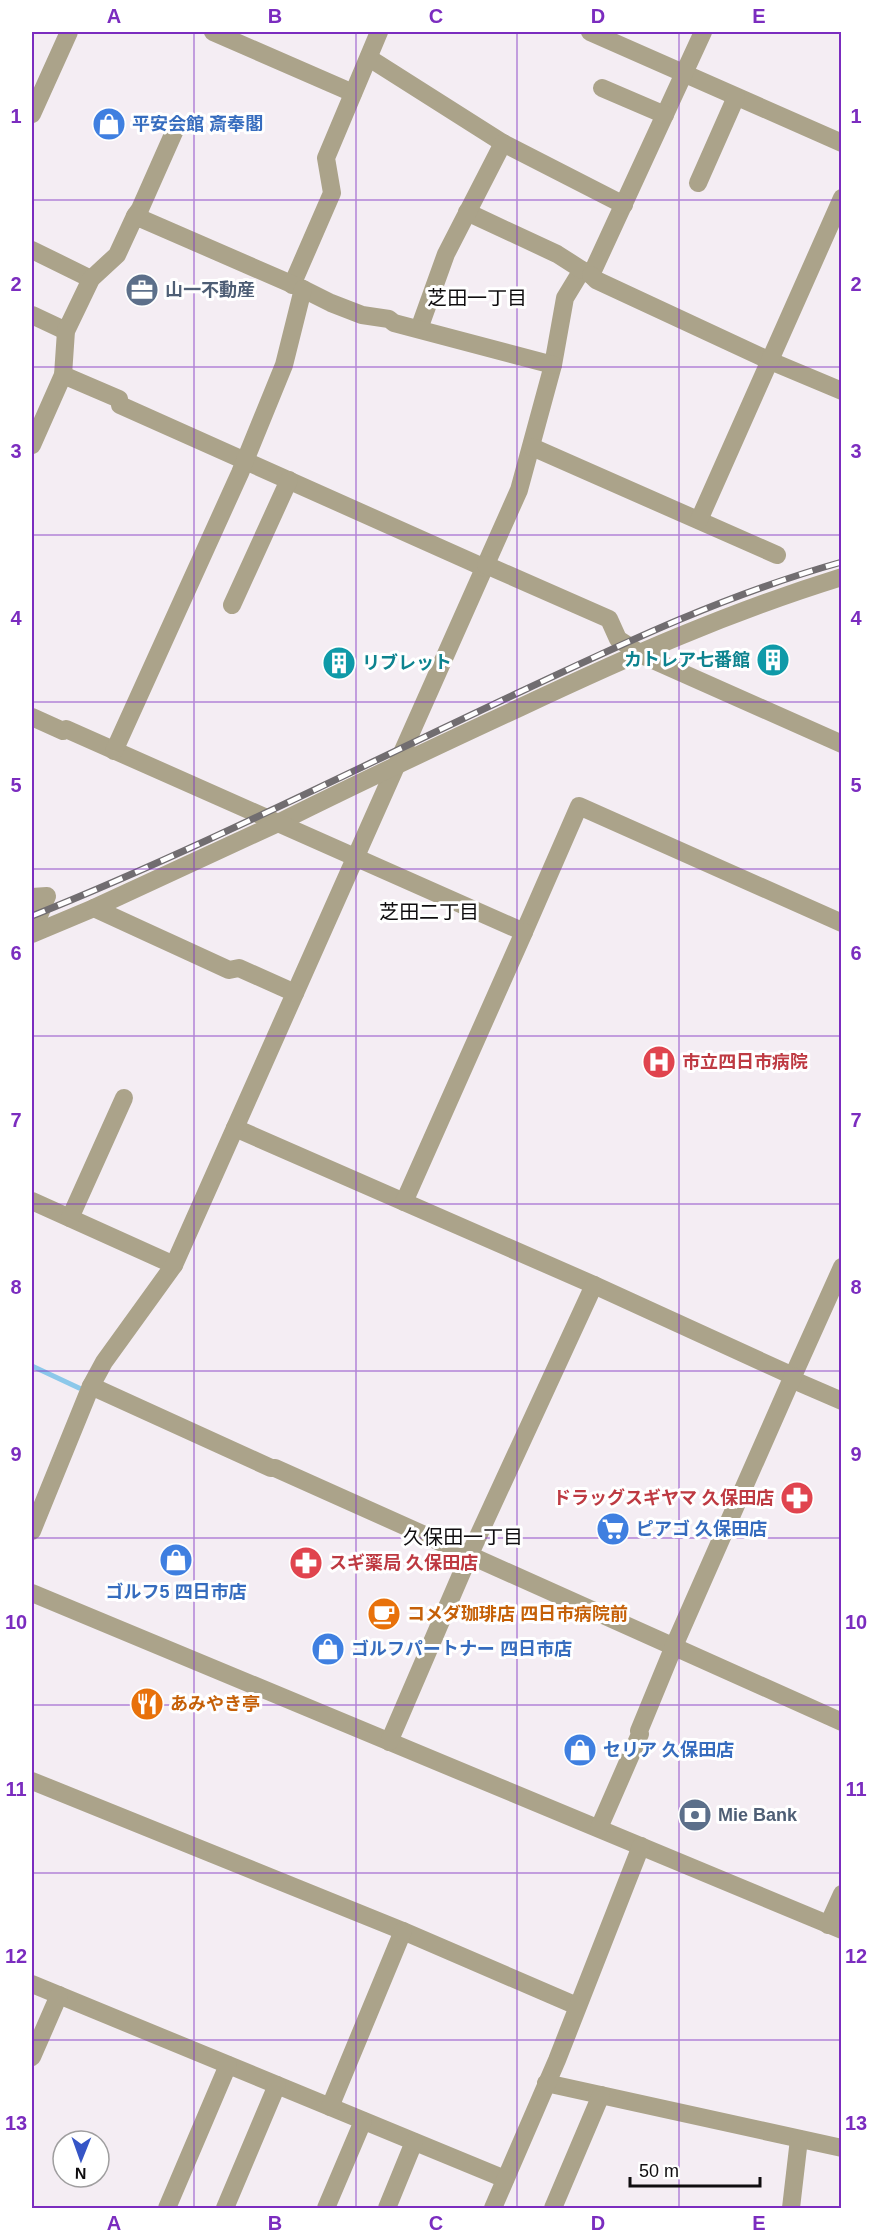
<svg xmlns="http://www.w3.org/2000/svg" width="873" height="2240" font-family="Arial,'Noto Sans JP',sans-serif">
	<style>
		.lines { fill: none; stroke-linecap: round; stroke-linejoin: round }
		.stream { stroke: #8cc8ea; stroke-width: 5 }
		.minor { stroke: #aba38a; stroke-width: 18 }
		.rail-casing { stroke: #716d70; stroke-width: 7 }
		.rail { stroke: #fff; stroke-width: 4.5; stroke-dasharray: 14; stroke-linecap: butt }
		.grid { fill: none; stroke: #7b2cbf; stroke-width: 1.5; stroke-opacity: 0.55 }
		.labels { text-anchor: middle; stroke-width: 6; stroke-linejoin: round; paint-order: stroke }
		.shop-label { font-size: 18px; font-weight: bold; fill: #366cbe; stroke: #fff; text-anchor: start }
		.service-label { font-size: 18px; font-weight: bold; fill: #4e5e75; stroke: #fff; text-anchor: start }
		.culture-label { font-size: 18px; font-weight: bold; fill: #0d838f; stroke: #fff; text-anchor: end }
		.health-label { font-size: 18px; font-weight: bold; fill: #be3a42; stroke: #fff; text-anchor: start }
		.food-label { font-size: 18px; font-weight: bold; fill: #c56008; stroke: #fff; text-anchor: start }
		.neighbourhood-label { font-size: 20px; fill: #0f0d0f; stroke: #fff }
		.neatline { fill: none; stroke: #7b2cbf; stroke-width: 2 }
		.grid-label { font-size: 20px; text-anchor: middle; font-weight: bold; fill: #7b2cbf }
	</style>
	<rect width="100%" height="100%" fill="#f4edf3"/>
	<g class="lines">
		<!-- stream -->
		<polyline class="stream" points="32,1366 79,1388"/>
		<!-- minor -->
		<g class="minor">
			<polyline points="213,32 353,93"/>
			<polyline points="590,32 842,143"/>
			<polyline points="703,32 591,275 582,270 565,298 553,365 519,490 235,1128 594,1285 793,1376 842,1267"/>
			<polyline points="369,58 503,143 624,205"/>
			<polyline points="602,88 665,115"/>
			<polyline points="32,114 69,32"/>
			<polyline points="698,183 736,97"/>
			<polyline points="467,212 557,254 582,270"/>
			<polyline points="135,216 140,209 175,130"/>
			<polyline points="32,250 91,279"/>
			<polyline points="591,275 596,280 768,360 842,391"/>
			<polyline points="292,285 332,193 326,158 379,32"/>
			<polyline points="32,315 66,331"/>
			<polyline points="419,329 446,254 503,143"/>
			<polyline points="63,375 119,399 120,405 485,568"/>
			<polyline points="32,445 63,375 66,331 91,279 117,255 135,216 303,289 331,303 362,315 389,319 394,323 553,365"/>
			<polyline points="532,447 777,555"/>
			<polyline points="699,520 842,198"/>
			<polyline points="486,565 609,619 618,639 644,656 842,744"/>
			<polyline points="232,605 289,480"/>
			<path d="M 32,717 L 63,731 L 66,729 L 278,823 C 358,783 439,745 521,707 C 627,657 729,612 842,577"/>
			<polyline points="114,751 240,473 284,365 303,289"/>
			<polyline points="32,897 47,896 32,933"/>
			<polyline points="32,934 94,908"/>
			<polyline points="295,993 239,968 229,970 94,908 278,823 524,932 579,806 842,923"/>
			<polyline points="32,1201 174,1265"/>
			<polyline points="404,1202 524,932"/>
			<polyline points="70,1218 124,1098"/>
			<polyline points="791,1379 842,1401"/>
			<polyline points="91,1386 271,1468 275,1468 842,1722"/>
			<polyline points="32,1531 91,1386 104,1362 174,1265 235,1128"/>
			<polyline points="32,1593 842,1930"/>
			<polyline points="389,1742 469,1556 594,1285"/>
			<polyline points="32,1781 403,1931 577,2006"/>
			<polyline points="599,1828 640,1734 639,1731 674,1646 793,1376"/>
			<polyline points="828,1925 842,1894"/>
			<polyline points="32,1984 505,2179"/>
			<polyline points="32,2057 59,1995"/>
			<polyline points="546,2083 842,2148"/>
			<polyline points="330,2107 403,1931"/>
			<polyline points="167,2208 228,2065"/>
			<polyline points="225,2208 277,2085"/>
			<polyline points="326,2208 363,2121"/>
			<polyline points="387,2208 414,2142"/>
			<polyline points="493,2208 557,2060 641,1846"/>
			<polyline points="553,2208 601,2095"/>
			<polyline points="791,2208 799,2139"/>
		</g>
		<defs>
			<path id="rail" d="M 32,916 C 199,849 359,767 522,691 C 626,642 730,593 842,562"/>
		</defs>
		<!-- rail casing -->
		<use href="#rail" class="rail-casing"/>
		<!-- rail -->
		<use href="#rail" class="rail"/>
	</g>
	<!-- grid -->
	<path class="grid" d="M 194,32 L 194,2208M 356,32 L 356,2208M 517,32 L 517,2208M 679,32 L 679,2208M 32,200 L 842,200M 32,367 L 842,367M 32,535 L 842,535M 32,702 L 842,702M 32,869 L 842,869M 32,1036 L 842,1036M 32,1204 L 842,1204M 32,1371 L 842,1371M 32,1538 L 842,1538M 32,1705 L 842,1705M 32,1873 L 842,1873M 32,2040 L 842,2040"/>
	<!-- icons -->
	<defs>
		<symbol id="shop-disc" viewBox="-11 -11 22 22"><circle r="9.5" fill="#3f7fe0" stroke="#fff"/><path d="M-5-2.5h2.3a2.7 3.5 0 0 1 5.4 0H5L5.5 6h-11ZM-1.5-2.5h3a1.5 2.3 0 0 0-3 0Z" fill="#fff"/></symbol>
		<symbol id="office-disc" viewBox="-11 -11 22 22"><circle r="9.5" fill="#5c6f8a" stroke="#fff"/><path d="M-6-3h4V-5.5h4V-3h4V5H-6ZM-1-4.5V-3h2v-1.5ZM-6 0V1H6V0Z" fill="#fff"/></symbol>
		<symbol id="building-disc" viewBox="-11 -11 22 22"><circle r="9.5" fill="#0f9aa8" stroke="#fff"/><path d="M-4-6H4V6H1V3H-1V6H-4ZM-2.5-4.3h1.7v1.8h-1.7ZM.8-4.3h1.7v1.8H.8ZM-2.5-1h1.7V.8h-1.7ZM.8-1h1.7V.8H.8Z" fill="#fff"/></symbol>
		<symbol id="hospital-disc" viewBox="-11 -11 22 22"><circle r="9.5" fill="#e0444e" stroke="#fff"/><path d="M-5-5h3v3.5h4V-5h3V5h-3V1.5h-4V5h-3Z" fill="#fff"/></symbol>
		<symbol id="pharmacy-disc" viewBox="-11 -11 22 22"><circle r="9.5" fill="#e0444e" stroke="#fff"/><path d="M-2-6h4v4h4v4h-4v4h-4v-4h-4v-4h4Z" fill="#fff"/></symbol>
		<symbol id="supermarket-disc" viewBox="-11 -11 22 22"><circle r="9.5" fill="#3f7fe0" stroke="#fff"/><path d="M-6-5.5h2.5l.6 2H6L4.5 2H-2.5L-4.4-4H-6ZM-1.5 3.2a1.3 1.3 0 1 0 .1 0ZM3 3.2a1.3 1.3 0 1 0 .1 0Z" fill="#fff"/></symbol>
		<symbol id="cafe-disc" viewBox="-11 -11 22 22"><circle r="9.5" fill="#e8710a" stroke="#fff"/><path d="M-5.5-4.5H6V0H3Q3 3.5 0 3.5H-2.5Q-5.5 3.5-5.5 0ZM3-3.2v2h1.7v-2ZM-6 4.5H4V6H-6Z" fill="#fff"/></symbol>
		<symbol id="restaurant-disc" viewBox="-11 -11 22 22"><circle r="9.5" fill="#e8710a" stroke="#fff"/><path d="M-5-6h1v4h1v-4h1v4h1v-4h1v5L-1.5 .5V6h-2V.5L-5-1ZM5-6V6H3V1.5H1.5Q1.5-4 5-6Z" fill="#fff"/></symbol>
		<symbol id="bank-disc" viewBox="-11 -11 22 22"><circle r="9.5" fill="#5c6f8a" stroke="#fff"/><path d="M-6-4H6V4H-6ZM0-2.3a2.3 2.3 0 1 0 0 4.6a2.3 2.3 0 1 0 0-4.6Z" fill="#fff"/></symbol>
	</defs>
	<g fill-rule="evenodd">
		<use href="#shop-disc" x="90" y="105" width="38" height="38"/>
		<use href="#office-disc" x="123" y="271" width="38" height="38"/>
		<use href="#building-disc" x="754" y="641" width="38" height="38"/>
		<use href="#building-disc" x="320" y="644" width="38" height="38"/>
		<use href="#hospital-disc" x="640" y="1043" width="38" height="38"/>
		<use href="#pharmacy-disc" x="778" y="1479" width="38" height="38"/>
		<use href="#supermarket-disc" x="594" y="1510" width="38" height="38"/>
		<use href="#shop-disc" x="157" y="1541" width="38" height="38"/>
		<use href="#pharmacy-disc" x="287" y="1544" width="38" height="38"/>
		<use href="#cafe-disc" x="365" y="1595" width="38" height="38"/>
		<use href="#shop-disc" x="309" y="1630" width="38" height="38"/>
		<use href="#restaurant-disc" x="128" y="1685" width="38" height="38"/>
		<use href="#shop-disc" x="561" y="1731" width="38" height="38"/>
		<use href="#bank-disc" x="676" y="1796" width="38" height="38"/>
	</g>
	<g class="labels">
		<!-- shop labels -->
		<g class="shop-label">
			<text x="132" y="130">平安会館 斎奉閣</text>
			<text x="636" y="1535">ピアゴ 久保田店</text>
			<text x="176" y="1598" text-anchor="middle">ゴルフ5 四日市店</text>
			<text x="351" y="1655">ゴルフパートナー 四日市店</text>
			<text x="603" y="1756">セリア 久保田店</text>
		</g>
		<!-- service labels -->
		<g class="service-label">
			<text x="165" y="296">山一不動産</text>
			<text x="718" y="1821">Mie Bank</text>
		</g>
		<!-- culture labels -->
		<g class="culture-label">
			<text x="750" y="666">カトレア七番館</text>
			<text x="362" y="669" text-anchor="start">リブレット</text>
		</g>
		<!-- health labels -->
		<g class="health-label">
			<text x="682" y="1068">市立四日市病院</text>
			<text x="774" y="1504" text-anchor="end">ドラッグスギヤマ 久保田店</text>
			<text x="329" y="1569">スギ薬局 久保田店</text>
		</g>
		<!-- food labels -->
		<g class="food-label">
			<text x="407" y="1620">コメダ珈琲店 四日市病院前</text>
			<text x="170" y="1710">あみやき亭</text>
		</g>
		<!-- neighbourhood labels -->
		<g class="neighbourhood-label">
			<text x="477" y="305">芝田一丁目</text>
			<text x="429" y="919">芝田二丁目</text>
			<text x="463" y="1544">久保田一丁目</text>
		</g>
	</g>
	<!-- border -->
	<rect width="873" height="2240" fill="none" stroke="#ffffff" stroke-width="66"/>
	<!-- north arrow -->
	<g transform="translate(81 2159) rotate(181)"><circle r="28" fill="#ffffff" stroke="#9f9e9f" stroke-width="1.5"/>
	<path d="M0-4.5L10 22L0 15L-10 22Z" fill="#3655c6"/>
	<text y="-9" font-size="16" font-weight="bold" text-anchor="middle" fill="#0f0d0f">N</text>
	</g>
	<!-- scale -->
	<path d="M630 2177v9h130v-9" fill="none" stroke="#0f0d0f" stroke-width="3"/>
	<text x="639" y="2177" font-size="18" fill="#0f0d0f" stroke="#ffffff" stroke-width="4.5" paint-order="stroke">50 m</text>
	<rect x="33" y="33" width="807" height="2174" class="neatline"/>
	<g class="grid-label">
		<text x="114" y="23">A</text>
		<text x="275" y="23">B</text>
		<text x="436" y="23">C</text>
		<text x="598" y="23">D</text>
		<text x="759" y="23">E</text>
		<text x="16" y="123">1</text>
		<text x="856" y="123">1</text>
		<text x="16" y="291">2</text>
		<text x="856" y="291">2</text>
		<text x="16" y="458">3</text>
		<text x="856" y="458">3</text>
		<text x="16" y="625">4</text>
		<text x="856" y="625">4</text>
		<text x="16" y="792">5</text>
		<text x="856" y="792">5</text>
		<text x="16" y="960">6</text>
		<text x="856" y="960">6</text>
		<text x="16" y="1127">7</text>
		<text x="856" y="1127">7</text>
		<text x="16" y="1294">8</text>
		<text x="856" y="1294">8</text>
		<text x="16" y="1461">9</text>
		<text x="856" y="1461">9</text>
		<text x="16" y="1629">10</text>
		<text x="856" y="1629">10</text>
		<text x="16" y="1796">11</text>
		<text x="856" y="1796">11</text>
		<text x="16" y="1963">12</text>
		<text x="856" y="1963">12</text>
		<text x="16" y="2130">13</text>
		<text x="856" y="2130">13</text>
		<text x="114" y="2230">A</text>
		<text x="275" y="2230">B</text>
		<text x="436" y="2230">C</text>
		<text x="598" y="2230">D</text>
		<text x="759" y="2230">E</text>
	</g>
</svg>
